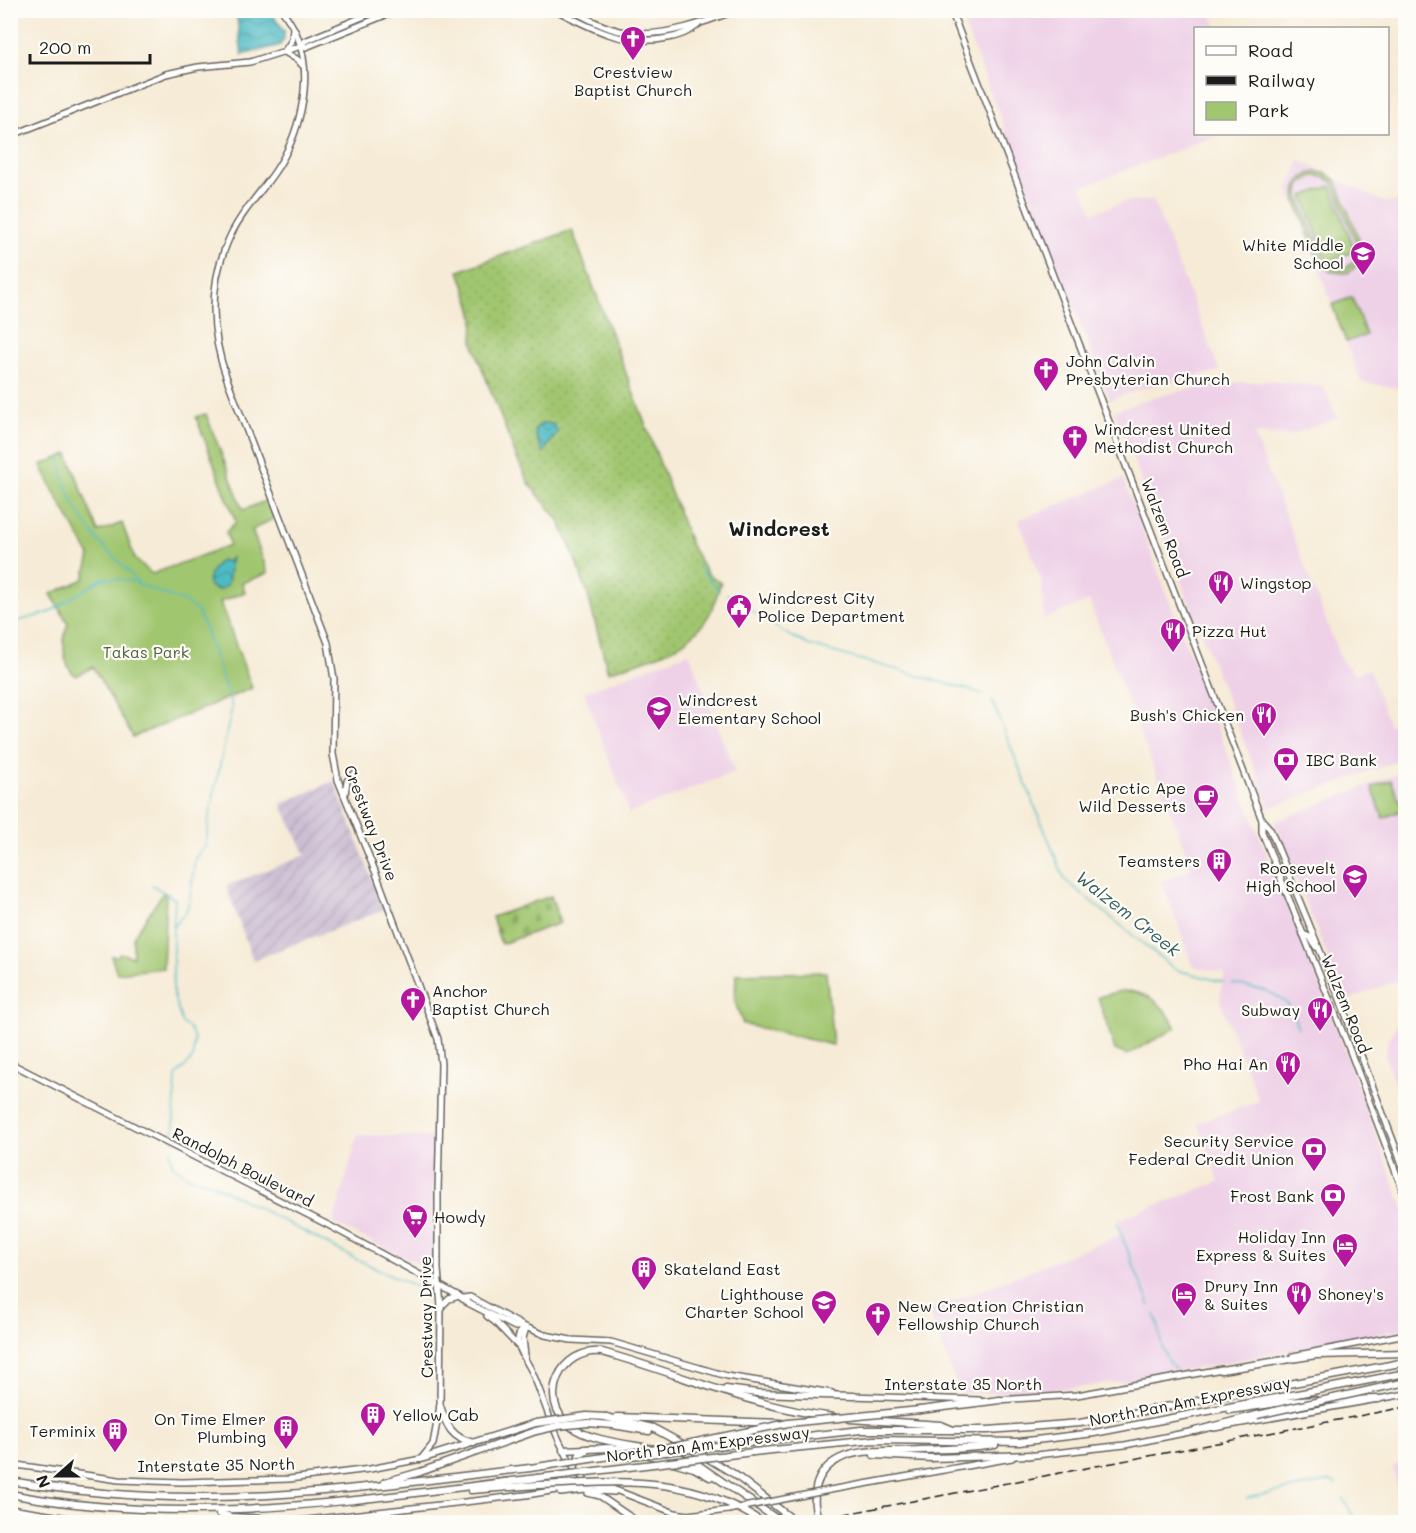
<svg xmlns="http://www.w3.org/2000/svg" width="1416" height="1533" font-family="Mali,sans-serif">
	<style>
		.built { fill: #eed0e7 }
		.industrial { fill: url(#industrial-furrows) }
		.grass { fill: url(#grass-dots); stroke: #5e7146; stroke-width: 1.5 }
		.cemetery { fill: url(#cemetery-stones); stroke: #5e7146; stroke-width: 1.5 }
		.park { fill: #a1c670; stroke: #5e7146; stroke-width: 1.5; fill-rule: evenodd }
		.water { fill: url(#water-waves); stroke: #346c70; stroke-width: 1.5 }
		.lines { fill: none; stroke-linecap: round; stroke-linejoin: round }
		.stream { stroke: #4dbbc4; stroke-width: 1.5 }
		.major-casing { stroke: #68645d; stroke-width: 8 }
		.highway-casing { stroke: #68645d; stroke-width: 9 }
		.major { stroke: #fff; stroke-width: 5 }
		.highway { stroke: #fff; stroke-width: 6 }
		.rail { stroke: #1c1c1c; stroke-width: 1.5; stroke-dasharray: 9 4.5; stroke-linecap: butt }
		.major-bridge-casing { stroke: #68645d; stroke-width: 8; stroke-linecap: butt }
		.highway-bridge-casing { stroke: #68645d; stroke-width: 9; stroke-linecap: butt }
		.major-bridge { stroke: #fff; stroke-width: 5 }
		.highway-bridge { stroke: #fff; stroke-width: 6 }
		.labels { text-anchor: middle; stroke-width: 4.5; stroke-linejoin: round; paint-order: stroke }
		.poi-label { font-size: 16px; fill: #1c1c1c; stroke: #fdfcf7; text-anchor: start }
		.street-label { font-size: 16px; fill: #1c1c1c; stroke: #fdfcf7 }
		.park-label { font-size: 16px; fill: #51603e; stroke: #fdfcf7 }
		.water-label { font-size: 18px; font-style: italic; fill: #305c5f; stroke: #fdfcf7 }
		.quarter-label { font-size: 20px; font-weight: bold; fill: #1c1c1c; stroke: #fdfcf7 }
	</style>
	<defs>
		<pattern id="industrial-furrows" width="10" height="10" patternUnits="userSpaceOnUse" patternTransform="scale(1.5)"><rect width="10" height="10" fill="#ccbed3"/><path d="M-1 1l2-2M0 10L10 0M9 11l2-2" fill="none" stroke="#afa3b5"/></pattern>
		<pattern id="grass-dots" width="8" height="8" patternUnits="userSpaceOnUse" patternTransform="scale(1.5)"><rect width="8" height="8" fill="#a1c670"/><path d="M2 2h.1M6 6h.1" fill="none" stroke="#8aaa60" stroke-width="1.8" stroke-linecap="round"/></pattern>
		<pattern id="cemetery-stones" width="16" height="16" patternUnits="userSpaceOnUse" patternTransform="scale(1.5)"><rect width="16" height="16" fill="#a1c670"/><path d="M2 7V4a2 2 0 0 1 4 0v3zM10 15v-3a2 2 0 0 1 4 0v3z" fill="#8aaa60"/></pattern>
		<pattern id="water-waves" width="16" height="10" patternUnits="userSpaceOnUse" patternTransform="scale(1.5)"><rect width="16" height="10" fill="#4dbbc4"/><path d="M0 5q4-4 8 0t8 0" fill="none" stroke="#3f979e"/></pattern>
	</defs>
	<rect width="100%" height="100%" fill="#fdfcf7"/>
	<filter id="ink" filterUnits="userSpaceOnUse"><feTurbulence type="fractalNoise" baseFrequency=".0167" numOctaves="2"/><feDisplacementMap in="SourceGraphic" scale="12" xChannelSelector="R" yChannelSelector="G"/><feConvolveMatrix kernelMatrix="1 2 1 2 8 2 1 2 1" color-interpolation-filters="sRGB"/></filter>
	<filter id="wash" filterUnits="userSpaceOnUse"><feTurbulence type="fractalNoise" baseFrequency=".008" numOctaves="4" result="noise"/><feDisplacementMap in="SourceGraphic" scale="24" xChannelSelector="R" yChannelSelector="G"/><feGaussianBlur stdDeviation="1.35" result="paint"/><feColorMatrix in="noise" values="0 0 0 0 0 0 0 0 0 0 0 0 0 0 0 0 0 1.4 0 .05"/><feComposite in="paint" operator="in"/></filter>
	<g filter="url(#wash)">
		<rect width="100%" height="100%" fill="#f6ebd6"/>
		<!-- built -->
		<g class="built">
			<polygon points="959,11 1210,11 1217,28 1196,28 1196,134 1220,134 1082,187 1093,213 1124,202 1153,200 1220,371 1143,388 1110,400"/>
			<polygon points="1299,160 1384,202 1405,202 1405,389 1361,382 1289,189"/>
			<polygon points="1270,381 1324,387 1337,418 1290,436 1254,434 1341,660 1354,674 1369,669 1389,725 1406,719 1405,758 1270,808 1114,411 1151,398 1195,388 1231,383"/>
			<polygon points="1123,479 1255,826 1327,1002 1405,1213 1405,1329 1133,1380 1083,1387 999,1393 960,1393 929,1311 1122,1234 1117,1220 1219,1182 1197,1123 1259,1101 1220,1001 1221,989 1225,973 1193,966 1162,881 1191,869 1181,838 1089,601 1044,619 1041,579 1019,520"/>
			<polygon points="689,653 735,772 629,813 584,692"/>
			<polygon points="1405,771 1405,977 1345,1001 1274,822"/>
			<polygon points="1405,1012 1405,1098 1393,1080 1385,1055 1388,1039"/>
			<polygon points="358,1135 434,1137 433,1271 333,1223"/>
			<polygon points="1405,1464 1406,1522 1405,1522 1393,1466"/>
		</g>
		<!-- industrial -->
		<polygon class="industrial" points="334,781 384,910 253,960 226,886 306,855 281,804"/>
		<!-- grass -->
		<path class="grass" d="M 572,230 L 692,548 L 708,574 L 721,583 C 718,591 715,601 712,609 C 693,651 647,658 608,672 L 588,595 L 577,564 L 559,520 L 530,485 L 518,461 L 480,363 L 473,342 L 474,317 L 470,302 L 459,271 Z"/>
		<!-- cemetery -->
		<polygon class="cemetery" points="551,896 560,923 501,944 492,917"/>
		<!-- park -->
		<g class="park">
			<path d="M 1316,172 L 1325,173 L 1336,180 L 1361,244 C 1363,257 1358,267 1347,273 L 1331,272 L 1319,263 L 1296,201 C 1293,186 1301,175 1316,172 ZM 1315,176 L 1324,177 L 1333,183 L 1357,245 C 1360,266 1338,277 1324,262 L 1300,200 C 1297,187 1303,179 1315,176 Z"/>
			<polygon points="1331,186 1355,251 1327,262 1303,196"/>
			<polygon points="1352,297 1366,335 1346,342 1332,305"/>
			<path d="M 206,414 L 243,510 L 268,500 L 275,518 L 252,530 L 268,573 L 242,583 L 245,592 L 220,602 L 252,688 L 133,737 L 93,667 L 76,676 C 61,665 62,639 68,623 L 51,594 L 84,579 L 90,556 L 54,492 L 41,465 L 68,454 L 98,532 L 122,523 L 135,559 L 152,574 L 230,545 L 226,532 L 236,522 L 196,417 Z"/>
			<polygon points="1391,780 1403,810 1383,818 1372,787"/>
			<polygon points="163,893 166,894 163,968 117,973 111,956 117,956 120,953 133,957 133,937"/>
			<polygon points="826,972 833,1045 743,1024 735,1002 736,974"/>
			<path d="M 1121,991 C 1147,990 1165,1005 1176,1028 L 1127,1055 L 1115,1050 L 1098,997 Z"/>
		</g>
		<!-- water -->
		<g class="water">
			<polygon points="236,11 270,11 284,30 284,39 280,45 242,55"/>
			<polygon points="546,423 552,424 558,431 543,453 536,436 535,430 539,425"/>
			<path d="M 231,558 L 228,584 L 220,590 C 199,588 211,569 221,560 L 227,562 Z"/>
		</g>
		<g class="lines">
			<!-- stream -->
			<g class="stream">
				<path d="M 61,457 C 61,485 78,516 96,538 C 109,554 126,566 138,583"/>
				<polyline points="698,565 719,591"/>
				<polyline points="727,594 787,634 808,645 984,694"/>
				<polyline points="10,623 48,613 103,578 128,580 185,602 197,611 205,628 232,707 209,818 206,845 195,858 190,898 186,912 173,927 173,994 182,1023 190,1029 194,1038 193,1058 176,1076 173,1142"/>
				<polyline points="992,701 1065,880 1172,967 1180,971 1223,982"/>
				<polyline points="152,885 175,899 173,927"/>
				<path d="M 1233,984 C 1251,987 1276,990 1289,1006 C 1293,1012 1295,1021 1298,1028"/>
				<polyline points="170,1150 172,1164 190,1178 207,1181 354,1258 417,1287"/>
				<polyline points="1117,1224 1150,1306"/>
				<path d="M 1155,1314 C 1162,1335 1158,1351 1175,1369"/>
				<polyline points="1247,1498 1331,1481 1336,1484"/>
				<polyline points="1344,1499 1356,1522"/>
			</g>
		</g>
	</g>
	<g filter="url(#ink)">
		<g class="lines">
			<defs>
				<g id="major">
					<path d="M 556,10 C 592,29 626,47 668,38 C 680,36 688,33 698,25"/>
					<path d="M 571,10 C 590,20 610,31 632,33 C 665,37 706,22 737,10"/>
					<polyline points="951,10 1262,820 1270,829 1339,997 1406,1175"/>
					<polyline points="301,46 305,41 379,10"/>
					<polyline points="284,52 292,40 293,28"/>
					<polyline points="285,52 298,60 302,65"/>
					<polyline points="10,136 166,74 198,67 250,62 301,46 306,47 398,10"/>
					<polyline points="345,794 347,781 354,774"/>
					<polyline points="1262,820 1262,832 1347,1043 1406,1199"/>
					<polyline points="1303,934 1310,937 1316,947"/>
					<polyline points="10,1063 330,1226 459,1296 468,1303 515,1327 521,1327"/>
					<polyline points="463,1298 470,1297 523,1326 545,1335 571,1340 611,1342 727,1376 832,1393"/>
					<polyline points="441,1307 449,1299 459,1296"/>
					<polyline points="487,1316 495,1322 519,1347"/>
					<path d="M 523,1326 C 521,1331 518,1335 518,1340 C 518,1351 529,1364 533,1374 C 549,1412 558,1453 588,1484"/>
					<polyline points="525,1356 523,1338 526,1328"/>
					<polyline points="1293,1356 1406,1334"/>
					<polyline points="850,1396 979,1400"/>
					<polyline points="997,1400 1077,1395 1222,1369"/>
					<polyline points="1214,1428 1406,1394"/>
					<polyline points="1027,1456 1125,1445 1199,1430"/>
					<path d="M 10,1464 L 119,1480 L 182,1482 L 289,1479 L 370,1469 L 421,1459 L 433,1444 L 440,1406 L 441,1307 L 438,1269 L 438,1193 L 441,1064 L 438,1039 L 377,876 L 338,780 L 333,754 L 334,679 L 328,643 L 227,379 C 211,334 208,287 228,241 C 239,215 258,196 274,173 C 299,137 314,81 298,38 C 295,28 288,19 282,10"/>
					<polyline points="830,1490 1012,1458"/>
					<polyline points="561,1493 585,1490 614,1492"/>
					<polyline points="588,1493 600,1496 638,1522"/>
					<polyline points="10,1509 94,1522"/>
					<polyline points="290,1522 526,1495 589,1485 610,1488 675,1513 688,1515 728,1510"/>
				</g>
				<g id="highway">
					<polyline points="1221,1370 1316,1355 1406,1353"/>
					<polyline points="726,1389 757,1393 854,1396"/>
					<polyline points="1332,1400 1379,1399"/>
					<path d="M 440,1406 C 446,1425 452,1439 474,1443"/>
					<polyline points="920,1410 1000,1400"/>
					<polyline points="1230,1410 1285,1402 1315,1400"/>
					<polyline points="587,1416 607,1417"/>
					<polyline points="605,1417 653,1428 699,1453 734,1474 796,1522"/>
					<polyline points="617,1417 781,1423"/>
					<polyline points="850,1419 941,1425 953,1430"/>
					<polyline points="588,1423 613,1425 649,1431"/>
					<polyline points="1195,1431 1257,1415"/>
					<polyline points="752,1442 861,1430 988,1430 1080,1423 1406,1362"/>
					<path d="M 654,1449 C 630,1444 589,1441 570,1426 C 536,1399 561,1347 602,1352 C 679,1373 753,1408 834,1417"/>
					<polyline points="563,1450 610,1448 637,1451"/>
					<polyline points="753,1452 874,1440 1019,1442 1094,1433 1406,1373"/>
					<polyline points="666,1453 694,1462 781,1522"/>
					<polyline points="649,1455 694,1468 710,1477"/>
					<polyline points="874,1455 931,1458 1030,1455"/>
					<polyline points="421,1459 536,1423"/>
					<polyline points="574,1467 580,1454 588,1449"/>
					<path d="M 10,1481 C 76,1492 143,1498 209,1497 C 317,1496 424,1480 530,1468"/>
					<polyline points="385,1482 420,1472 536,1431"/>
					<polyline points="471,1490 538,1485"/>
					<path d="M 10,1494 C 190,1529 359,1499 537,1478"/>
					<polyline points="219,1514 231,1517 294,1521"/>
					<path d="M 819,1522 C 810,1498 814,1472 839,1459 C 856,1450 879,1451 898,1451 C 930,1449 963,1450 995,1445"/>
				</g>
			</defs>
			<!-- major casing -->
			<use href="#major" class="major-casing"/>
			<!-- highway casing -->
			<use href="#highway" class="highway-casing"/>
			<!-- major -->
			<use href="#major" class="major"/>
			<!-- highway -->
			<use href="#highway" class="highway"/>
			<!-- rail -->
			<polyline class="rail" points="803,1522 1406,1407"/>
			<defs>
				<polyline id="major-bridge" points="728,1510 830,1490"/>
				<g id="highway-bridge">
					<polyline points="1257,1415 1406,1382"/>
					<polyline points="536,1423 587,1416"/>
					<polyline points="536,1431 558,1426 588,1423"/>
					<polyline points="622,1457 752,1442"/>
					<polyline points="530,1468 677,1446 788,1423 920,1410"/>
					<polyline points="537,1478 753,1452"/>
					<path d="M 538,1485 C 621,1482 688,1473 762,1522"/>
				</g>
			</defs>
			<!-- major-bridge casing -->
			<use href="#major-bridge" class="major-bridge-casing"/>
			<!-- highway-bridge casing -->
			<use href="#highway-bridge" class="highway-bridge-casing"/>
			<!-- major-bridge -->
			<use href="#major-bridge" class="major-bridge"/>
			<!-- highway-bridge -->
			<use href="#highway-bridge" class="highway-bridge"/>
		</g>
	</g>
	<!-- icons -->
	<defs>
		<symbol id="church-pin" viewBox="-11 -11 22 30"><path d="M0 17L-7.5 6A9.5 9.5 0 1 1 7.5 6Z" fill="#b5179e" stroke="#fdfcf7"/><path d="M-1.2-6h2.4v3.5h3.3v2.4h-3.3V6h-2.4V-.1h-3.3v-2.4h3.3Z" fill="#fff"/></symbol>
		<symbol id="school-pin" viewBox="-11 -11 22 30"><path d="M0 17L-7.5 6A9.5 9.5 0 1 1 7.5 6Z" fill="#b5179e" stroke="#fdfcf7"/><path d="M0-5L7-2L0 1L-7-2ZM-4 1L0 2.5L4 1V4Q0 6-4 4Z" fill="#fff"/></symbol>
		<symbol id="restaurant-pin" viewBox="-11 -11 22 30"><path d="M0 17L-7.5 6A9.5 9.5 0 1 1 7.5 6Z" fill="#b5179e" stroke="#fdfcf7"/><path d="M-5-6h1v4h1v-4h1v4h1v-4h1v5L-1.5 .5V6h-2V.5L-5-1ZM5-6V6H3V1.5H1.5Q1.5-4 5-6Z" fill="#fff"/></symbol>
		<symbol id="civic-pin" viewBox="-11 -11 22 30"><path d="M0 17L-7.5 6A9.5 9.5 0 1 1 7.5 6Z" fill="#b5179e" stroke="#fdfcf7"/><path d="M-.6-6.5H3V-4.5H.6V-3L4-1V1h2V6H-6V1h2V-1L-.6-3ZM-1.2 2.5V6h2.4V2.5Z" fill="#fff"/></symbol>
		<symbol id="bank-pin" viewBox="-11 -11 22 30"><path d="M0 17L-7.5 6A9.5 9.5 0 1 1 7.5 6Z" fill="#b5179e" stroke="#fdfcf7"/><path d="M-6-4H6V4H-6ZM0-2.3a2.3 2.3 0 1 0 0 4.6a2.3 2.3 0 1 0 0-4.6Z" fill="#fff"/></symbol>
		<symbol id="cafe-pin" viewBox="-11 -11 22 30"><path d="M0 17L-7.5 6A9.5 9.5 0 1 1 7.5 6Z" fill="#b5179e" stroke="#fdfcf7"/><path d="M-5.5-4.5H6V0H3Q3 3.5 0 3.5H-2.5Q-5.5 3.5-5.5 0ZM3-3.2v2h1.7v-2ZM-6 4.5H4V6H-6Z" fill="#fff"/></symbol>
		<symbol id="building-pin" viewBox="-11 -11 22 30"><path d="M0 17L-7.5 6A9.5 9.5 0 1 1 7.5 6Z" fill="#b5179e" stroke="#fdfcf7"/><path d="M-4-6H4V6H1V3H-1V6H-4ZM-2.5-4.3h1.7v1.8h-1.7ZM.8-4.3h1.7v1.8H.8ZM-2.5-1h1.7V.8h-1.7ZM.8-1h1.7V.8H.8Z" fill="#fff"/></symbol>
		<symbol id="supermarket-pin" viewBox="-11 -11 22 30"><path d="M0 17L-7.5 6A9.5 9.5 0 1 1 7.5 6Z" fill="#b5179e" stroke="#fdfcf7"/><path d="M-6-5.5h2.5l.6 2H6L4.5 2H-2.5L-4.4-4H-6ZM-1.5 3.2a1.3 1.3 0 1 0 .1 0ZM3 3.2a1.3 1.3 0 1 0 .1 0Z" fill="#fff"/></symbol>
		<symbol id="hotel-pin" viewBox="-11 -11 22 30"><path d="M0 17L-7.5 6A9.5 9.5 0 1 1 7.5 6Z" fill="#b5179e" stroke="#fdfcf7"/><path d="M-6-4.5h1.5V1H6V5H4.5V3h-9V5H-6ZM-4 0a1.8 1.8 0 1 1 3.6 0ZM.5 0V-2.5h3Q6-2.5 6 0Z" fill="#fff"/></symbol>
	</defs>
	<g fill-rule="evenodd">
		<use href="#church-pin" x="618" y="24" width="30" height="40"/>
		<use href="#school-pin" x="1348" y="239" width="30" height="40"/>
		<use href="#church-pin" x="1031" y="355" width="30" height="40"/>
		<use href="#church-pin" x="1060" y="423" width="30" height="40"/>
		<use href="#restaurant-pin" x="1206" y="568" width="30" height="40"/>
		<use href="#civic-pin" x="724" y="592" width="30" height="40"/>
		<use href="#restaurant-pin" x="1158" y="616" width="30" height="40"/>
		<use href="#school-pin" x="644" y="694" width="30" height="40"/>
		<use href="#restaurant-pin" x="1249" y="700" width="30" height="40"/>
		<use href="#bank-pin" x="1271" y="745" width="30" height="40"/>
		<use href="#cafe-pin" x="1191" y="782" width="30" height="40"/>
		<use href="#building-pin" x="1204" y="846" width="30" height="40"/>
		<use href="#school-pin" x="1340" y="862" width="30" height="40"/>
		<use href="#church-pin" x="398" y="985" width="30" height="40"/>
		<use href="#restaurant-pin" x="1305" y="995" width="30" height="40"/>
		<use href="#restaurant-pin" x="1273" y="1049" width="30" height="40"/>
		<use href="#bank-pin" x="1299" y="1135" width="30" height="40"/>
		<use href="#bank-pin" x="1318" y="1181" width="30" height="40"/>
		<use href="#supermarket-pin" x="400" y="1202" width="30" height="40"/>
		<use href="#hotel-pin" x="1330" y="1231" width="30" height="40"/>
		<use href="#building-pin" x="629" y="1254" width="30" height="40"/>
		<use href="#restaurant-pin" x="1284" y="1279" width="30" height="40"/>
		<use href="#hotel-pin" x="1169" y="1280" width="30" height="40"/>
		<use href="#school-pin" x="809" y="1288" width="30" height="40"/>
		<use href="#church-pin" x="863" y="1300" width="30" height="40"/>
		<use href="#building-pin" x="358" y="1400" width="30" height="40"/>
		<use href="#building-pin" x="271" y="1413" width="30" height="40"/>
		<use href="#building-pin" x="100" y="1416" width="30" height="40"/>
	</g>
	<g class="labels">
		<!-- poi labels -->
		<g class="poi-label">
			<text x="633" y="78" text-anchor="middle">Crestview<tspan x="633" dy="18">Baptist Church</tspan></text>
			<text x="1344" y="251" text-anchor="end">White Middle<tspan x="1344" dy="18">School</tspan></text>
			<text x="1066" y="367">John Calvin<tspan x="1066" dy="18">Presbyterian Church</tspan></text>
			<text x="1094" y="435">Windcrest United<tspan x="1094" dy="18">Methodist Church</tspan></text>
			<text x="1240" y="589">Wingstop</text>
			<text x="758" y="604">Windcrest City<tspan x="758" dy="18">Police Department</tspan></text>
			<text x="1192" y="637">Pizza Hut</text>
			<text x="678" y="706">Windcrest<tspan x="678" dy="18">Elementary School</tspan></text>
			<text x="1244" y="721" text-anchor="end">Bush's Chicken</text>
			<text x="1306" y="766">IBC Bank</text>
			<text x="1186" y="794" text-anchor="end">Arctic Ape<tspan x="1186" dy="18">Wild Desserts</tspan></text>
			<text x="1200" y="867" text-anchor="end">Teamsters</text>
			<text x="1336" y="874" text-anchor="end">Roosevelt<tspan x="1336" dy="18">High School</tspan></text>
			<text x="432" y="997">Anchor<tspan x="432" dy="18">Baptist Church</tspan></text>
			<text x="1300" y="1016" text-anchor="end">Subway</text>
			<text x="1268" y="1070" text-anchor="end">Pho Hai An</text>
			<text x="1294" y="1147" text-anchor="end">Security Service<tspan x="1294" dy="18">Federal Credit Union</tspan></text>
			<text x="1314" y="1202" text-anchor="end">Frost Bank</text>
			<text x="434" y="1223">Howdy</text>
			<text x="1326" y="1243" text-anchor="end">Holiday Inn<tspan x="1326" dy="18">Express &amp; Suites</tspan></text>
			<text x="664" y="1275">Skateland East</text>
			<text x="1204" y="1292">Drury Inn<tspan x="1204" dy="18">&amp; Suites</tspan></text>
			<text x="804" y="1300" text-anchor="end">Lighthouse<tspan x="804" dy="18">Charter School</tspan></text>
			<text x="1318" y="1300">Shoney's</text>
			<text x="898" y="1312">New Creation Christian<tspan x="898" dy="18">Fellowship Church</tspan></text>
			<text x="392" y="1421">Yellow Cab</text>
			<text x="266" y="1425" text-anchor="end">On Time Elmer<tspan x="266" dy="18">Plumbing</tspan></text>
			<text x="96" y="1437" text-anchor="end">Terminix</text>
		</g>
		<!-- street labels -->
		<g class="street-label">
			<text transform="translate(1165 528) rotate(69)" y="6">Walzem Road</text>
			<text transform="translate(371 823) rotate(69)" y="6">Crestway Drive</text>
			<text transform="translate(1346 1004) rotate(68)" y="6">Walzem Road</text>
			<text transform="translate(243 1167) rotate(27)" y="6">Randolph Boulevard</text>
			<text transform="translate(426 1317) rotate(-91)" y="6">Crestway Drive</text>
			<text x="963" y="1390">Interstate 35 North</text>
			<text transform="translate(1190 1401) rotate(-11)" y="6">North Pan Am Expressway</text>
			<text transform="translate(708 1444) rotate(-7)" y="6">North Pan Am Expressway</text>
			<text transform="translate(216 1465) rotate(-1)" y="6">Interstate 35 North</text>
		</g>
		<!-- park labels -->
		<g class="park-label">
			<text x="146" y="658">Takas Park</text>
		</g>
		<!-- water labels -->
		<g class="water-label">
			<text transform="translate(1128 914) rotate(38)" y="6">Walzem Creek</text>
		</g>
		<!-- quarter labels -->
		<g class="quarter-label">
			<text x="779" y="536">Windcrest</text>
		</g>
	</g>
	<!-- margin -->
	<rect width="1416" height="1533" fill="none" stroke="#fdfcf7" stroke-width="36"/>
	<!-- legend -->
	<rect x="1194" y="27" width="195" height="108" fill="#fdfcf7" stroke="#a3a29f" stroke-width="1.5"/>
	<rect x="1206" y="46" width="30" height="9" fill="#ffffff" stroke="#a3a29f" stroke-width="1.5"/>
	<text x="1248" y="57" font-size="18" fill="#1c1c1c">Road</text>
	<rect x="1206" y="76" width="30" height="9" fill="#1c1c1c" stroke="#a3a29f" stroke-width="1.5"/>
	<text x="1248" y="87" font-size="18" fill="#1c1c1c">Railway</text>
	<rect x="1206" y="102" width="30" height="18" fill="#a1c670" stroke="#a3a29f" stroke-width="1.5"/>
	<text x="1248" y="117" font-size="18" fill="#1c1c1c">Park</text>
	<!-- north arrow -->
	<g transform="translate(57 1476) rotate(249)" stroke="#fdfcf7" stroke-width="4.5" paint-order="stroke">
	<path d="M0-4.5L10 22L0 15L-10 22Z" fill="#1c1c1c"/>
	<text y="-9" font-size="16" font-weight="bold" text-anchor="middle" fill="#1c1c1c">N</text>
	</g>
	<!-- scale -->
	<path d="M30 54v9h120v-9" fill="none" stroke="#1c1c1c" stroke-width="3"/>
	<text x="39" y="54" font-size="18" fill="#1c1c1c" stroke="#fdfcf7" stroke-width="4.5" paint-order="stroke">200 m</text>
</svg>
